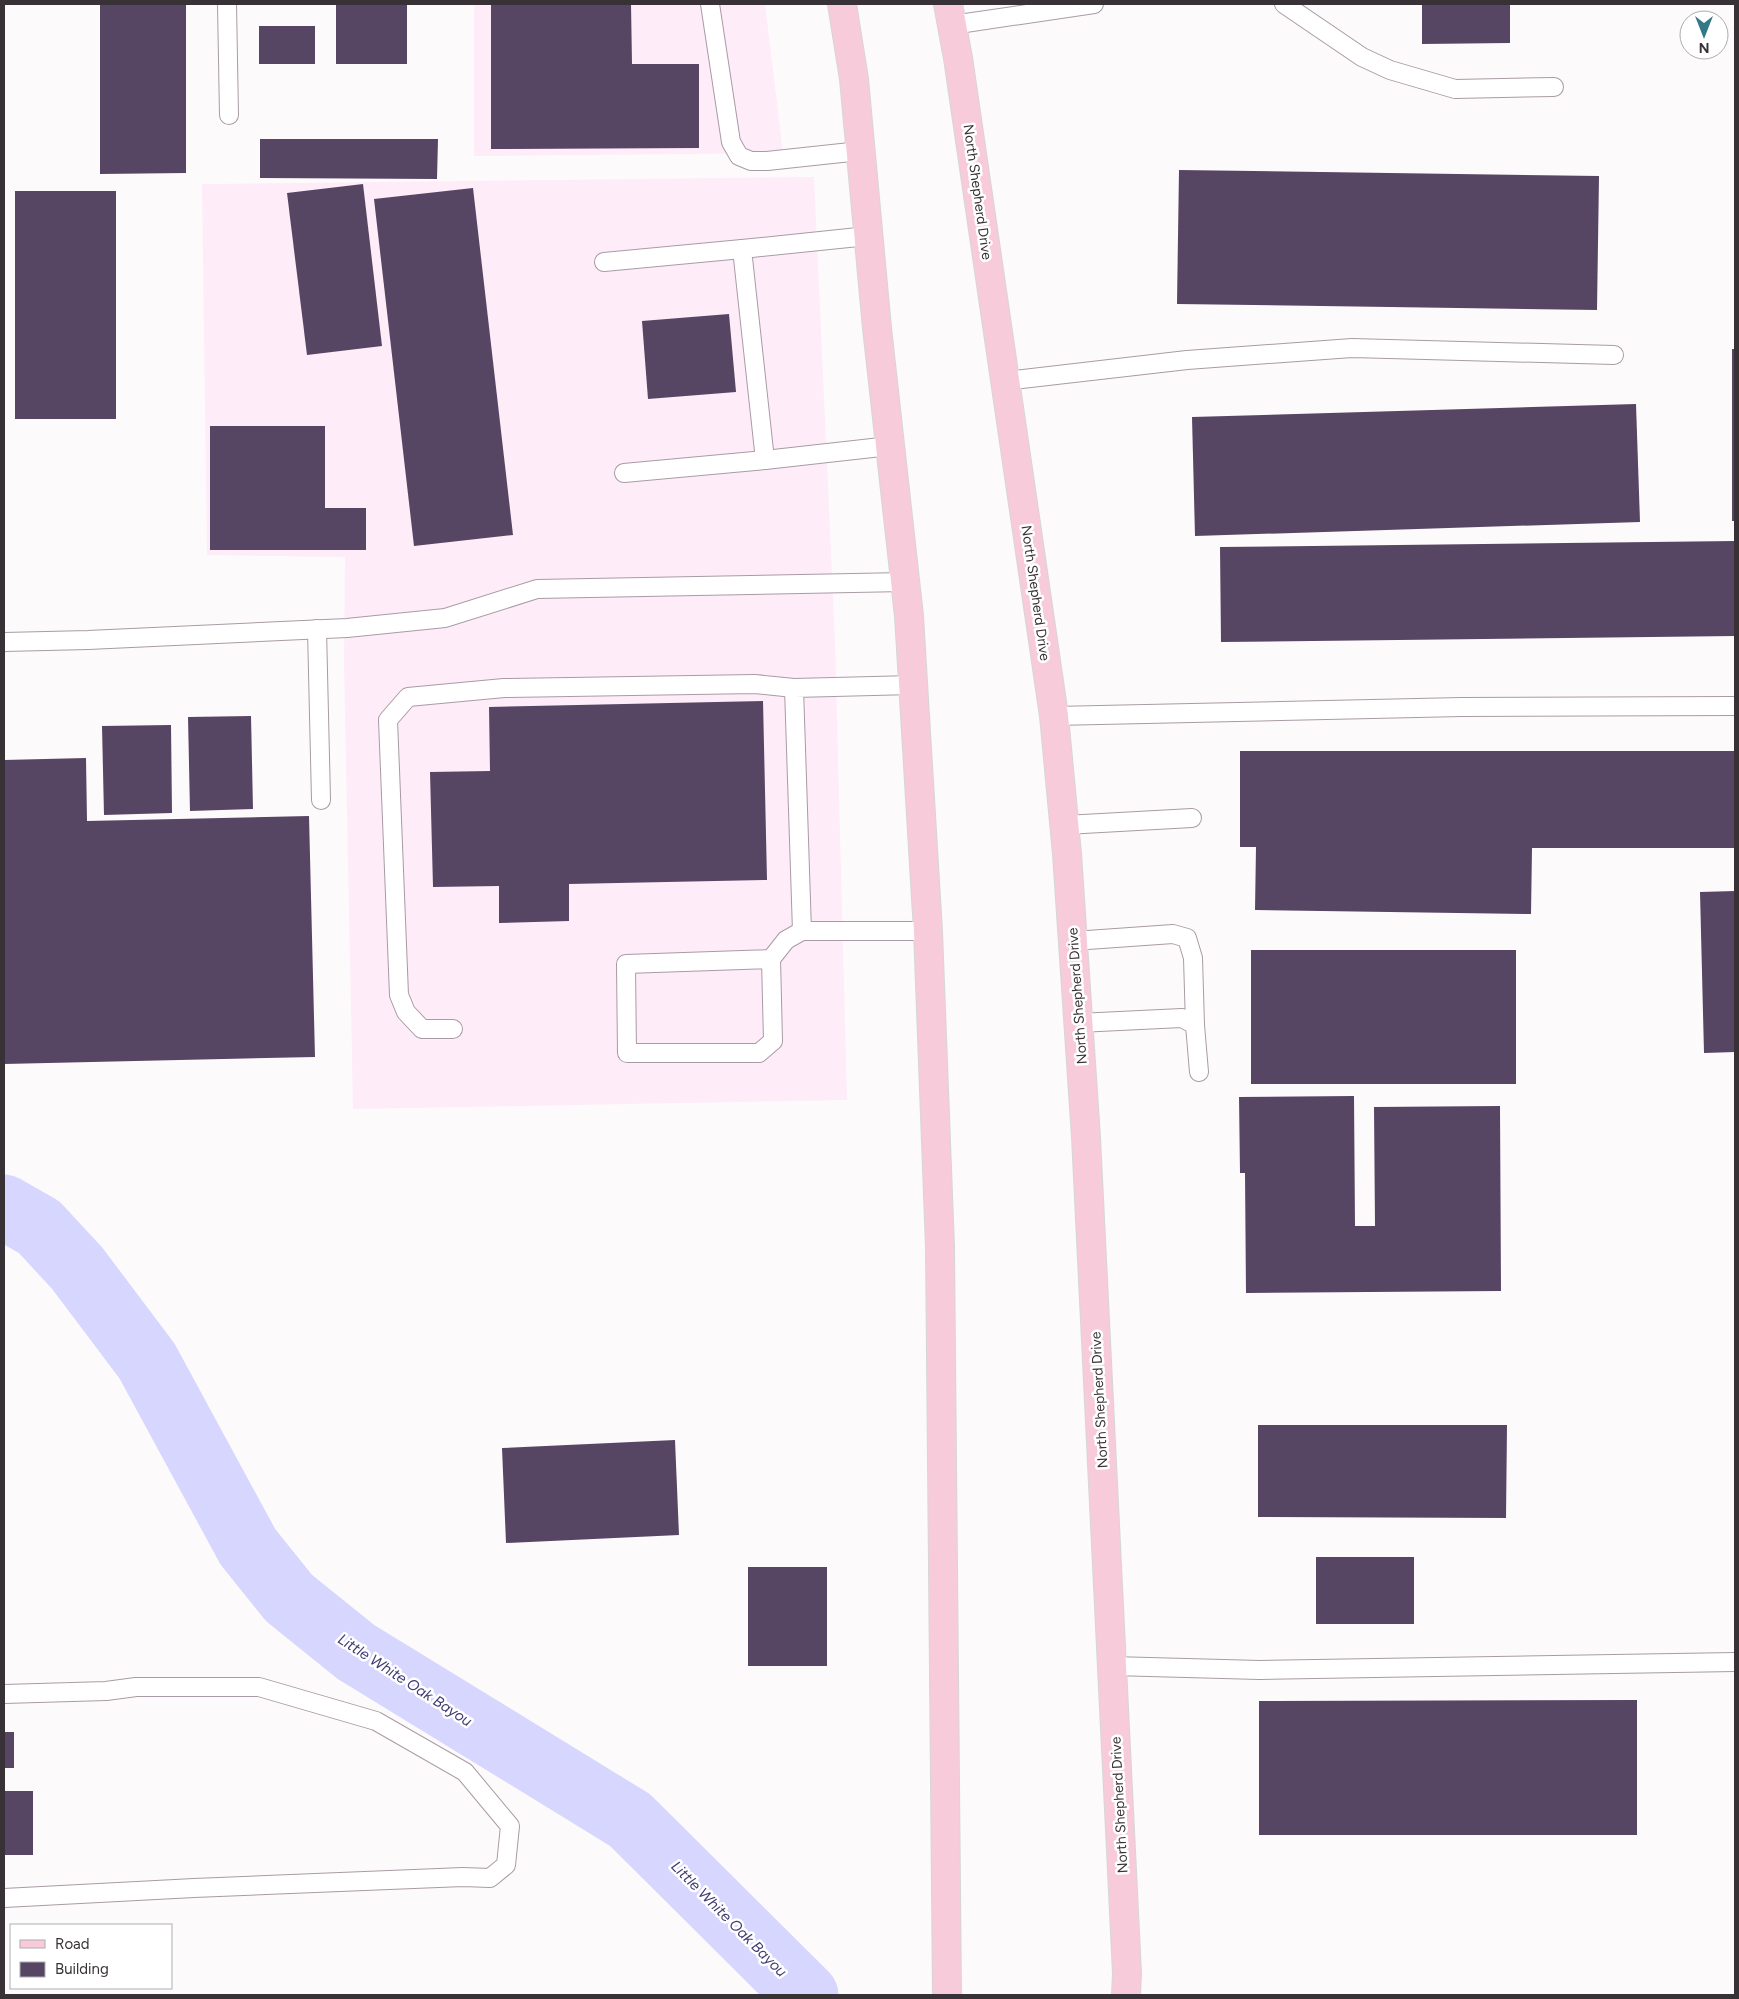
<svg xmlns="http://www.w3.org/2000/svg" width="1739" height="1999" font-family="Figtree,sans-serif">
	<style>
		.built { fill: #feecf9 }
		.lines { fill: none; stroke-linecap: round; stroke-linejoin: round }
		.river { stroke: #d7d6fe; stroke-width: 65 }
		.building { fill: #574564 }
		.lane-casing { stroke: #a99ba5; stroke-width: 20 }
		.primary-casing { stroke: #d7d6d7; stroke-width: 30 }
		.lane { stroke: #fff; stroke-width: 18 }
		.primary { stroke: #f7cbd9; stroke-width: 28 }
		.labels { text-anchor: middle; stroke-width: 5; stroke-linejoin: round; paint-order: stroke }
		.street-label { font-size: 14px; fill: #383237; stroke: #fff }
		.water-label { font-size: 15px; font-style: italic; fill: #413c6f; stroke: #fff }
	</style>
	<rect width="100%" height="100%" fill="#fdfafc"/>
	<!-- built -->
	<g class="built">
		<polygon points="474,4 765,4 783,153 474,156"/>
		<polygon points="814,177 835,642 847,1100 353,1109 344,663 345,557 207,555 202,184"/>
	</g>
	<g class="lines">
		<!-- river -->
		<polyline class="river" points="4,1207 39,1227 77,1268 147,1361 248,1547 289,1598 356,1652 630,1820 806,1995"/>
	</g>
	<!-- building -->
	<g class="building">
		<polygon points="100,4 186,4 186,173 100,174"/>
		<rect x="336" y="4" width="71" height="60"/>
		<polygon points="491,4 631,4 632,64 699,64 699,148 491,149"/>
		<polygon points="1422,4 1510,4 1510,43 1422,44"/>
		<rect x="259" y="26" width="56" height="38"/>
		<polygon points="260,139 438,139 437,179 260,178"/>
		<polygon points="1179,170 1599,176 1597,310 1177,304"/>
		<polygon points="363,184 382,346 307,355 287,193"/>
		<polygon points="473,188 513,535 414,546 374,199"/>
		<rect x="15" y="191" width="101" height="228"/>
		<polygon points="729,314 736,392 648,399 642,321"/>
		<rect x="1732" y="349" width="3" height="172"/>
		<polygon points="1636,404 1640,522 1195,536 1192,417"/>
		<polygon points="210,426 325,426 325,508 366,508 366,550 210,550"/>
		<polygon points="1735,541 1735,636 1221,642 1220,547"/>
		<polygon points="763,701 767,880 569,884 569,921 499,923 499,886 433,887 430,772 490,771 489,707"/>
		<polygon points="251,716 253,809 190,811 188,717"/>
		<polygon points="171,725 172,813 104,815 102,726"/>
		<polygon points="1240,751 1735,751 1735,848 1532,848 1531,914 1255,910 1256,847 1240,847"/>
		<polygon points="86,758 87,821 309,816 315,1057 4,1064 4,760"/>
		<polygon points="1735,891 1735,1052 1704,1053 1700,892"/>
		<rect x="1251" y="950" width="265" height="134"/>
		<polygon points="1354,1096 1355,1226 1375,1226 1374,1107 1500,1106 1501,1291 1246,1293 1245,1173 1240,1173 1239,1097"/>
		<polygon points="1258,1425 1507,1425 1506,1518 1258,1517"/>
		<polygon points="675,1440 679,1535 506,1543 502,1448"/>
		<rect x="1316" y="1557" width="98" height="67"/>
		<rect x="748" y="1567" width="79" height="99"/>
		<polygon points="1637,1700 1637,1835 1259,1835 1259,1701"/>
		<rect x="4" y="1732" width="10" height="36"/>
		<rect x="4" y="1791" width="29" height="64"/>
	</g>
	<g class="lines">
		<defs>
			<g id="lane">
				<polyline points="227,4 229,115"/>
				<polyline points="710,4 731,142 739,156 751,161 767,161 860,151"/>
				<polyline points="1284,4 1362,57 1390,70 1455,89 1554,87"/>
				<polyline points="952,25 1094,4"/>
				<polyline points="868,236 742,249 765,460 890,446"/>
				<polyline points="604,262 742,249"/>
				<polyline points="1005,381 1187,360 1352,348 1614,355"/>
				<polyline points="624,473 765,460"/>
				<polyline points="317,629 321,800"/>
				<polyline points="4,642 88,640 347,628 445,618 537,589 905,582"/>
				<polyline points="913,685 794,688 802,931 928,931"/>
				<polyline points="1054,716 1462,707 1735,706"/>
				<polyline points="1065,825 1192,818"/>
				<polyline points="1073,941 1173,934 1187,938 1193,958 1195,1025"/>
				<polyline points="771,959 773,1041 759,1053 627,1053 626,964 771,959 786,940 802,931"/>
				<polyline points="1078,1023 1182,1018 1195,1025 1199,1072"/>
				<polyline points="453,1029 422,1029 406,1012 399,995 388,720 408,697 504,688 755,684 794,688"/>
				<polyline points="1112,1666 1260,1670 1735,1662"/>
				<polyline points="4,1694 106,1691 136,1687 259,1687 376,1721 465,1772 510,1826 506,1865 490,1878 463,1877 194,1888 4,1898"/>
			</g>
			<g id="primary">
				<polyline points="842,4 854,79 877,328 909,616 928,931 940,1247 947,1995"/>
				<polyline points="948,4 958,58 1054,716 1067,854 1086,1137 1127,1973 1126,1995"/>
			</g>
		</defs>
		<!-- lane casing -->
		<use href="#lane" class="lane-casing"/>
		<!-- primary casing -->
		<use href="#primary" class="primary-casing"/>
		<!-- lane -->
		<use href="#lane" class="lane"/>
		<!-- primary -->
		<use href="#primary" class="primary"/>
	</g>
	<g class="labels">
		<!-- street labels -->
		<g class="street-label">
			<text transform="translate(978 192) rotate(82)" y="5">North Shepherd Drive</text>
			<text transform="translate(1036 593) rotate(82)" y="5">North Shepherd Drive</text>
			<text transform="translate(1077 996) rotate(-94)" y="5">North Shepherd Drive</text>
			<text transform="translate(1099 1400) rotate(-93)" y="5">North Shepherd Drive</text>
			<text transform="translate(1119 1805) rotate(-93)" y="5">North Shepherd Drive</text>
		</g>
		<!-- water labels -->
		<g class="water-label">
			<text transform="translate(405 1680) rotate(33)" y="5">Little White Oak Bayou</text>
			<text transform="translate(729 1919) rotate(45)" y="5">Little White Oak Bayou</text>
		</g>
	</g>
	<!-- border -->
	<rect width="1739" height="1999" fill="none" stroke="#383237" stroke-width="10"/>
	<!-- legend -->
	<rect x="10" y="1924" width="162" height="65" fill="#ffffff" stroke="#afadaf"/>
	<rect x="20" y="1940" width="25" height="8" fill="#f7cbd9" stroke="#afadaf"/>
	<text x="55" y="1949" font-size="15" fill="#383237">Road</text>
	<rect x="20" y="1962" width="25" height="15" fill="#574564" stroke="#afadaf"/>
	<text x="55" y="1974" font-size="15" fill="#383237">Building</text>
	<!-- north arrow -->
	<g transform="translate(1704 35) rotate(180)"><circle r="24" fill="#ffffff" stroke="#afadaf"/>
	<path d="M0-4L9 19L0 12L-9 19Z" fill="#347987"/>
	<text y="-8" font-size="14" font-weight="bold" text-anchor="middle" fill="#383237">N</text>
	</g>
</svg>
